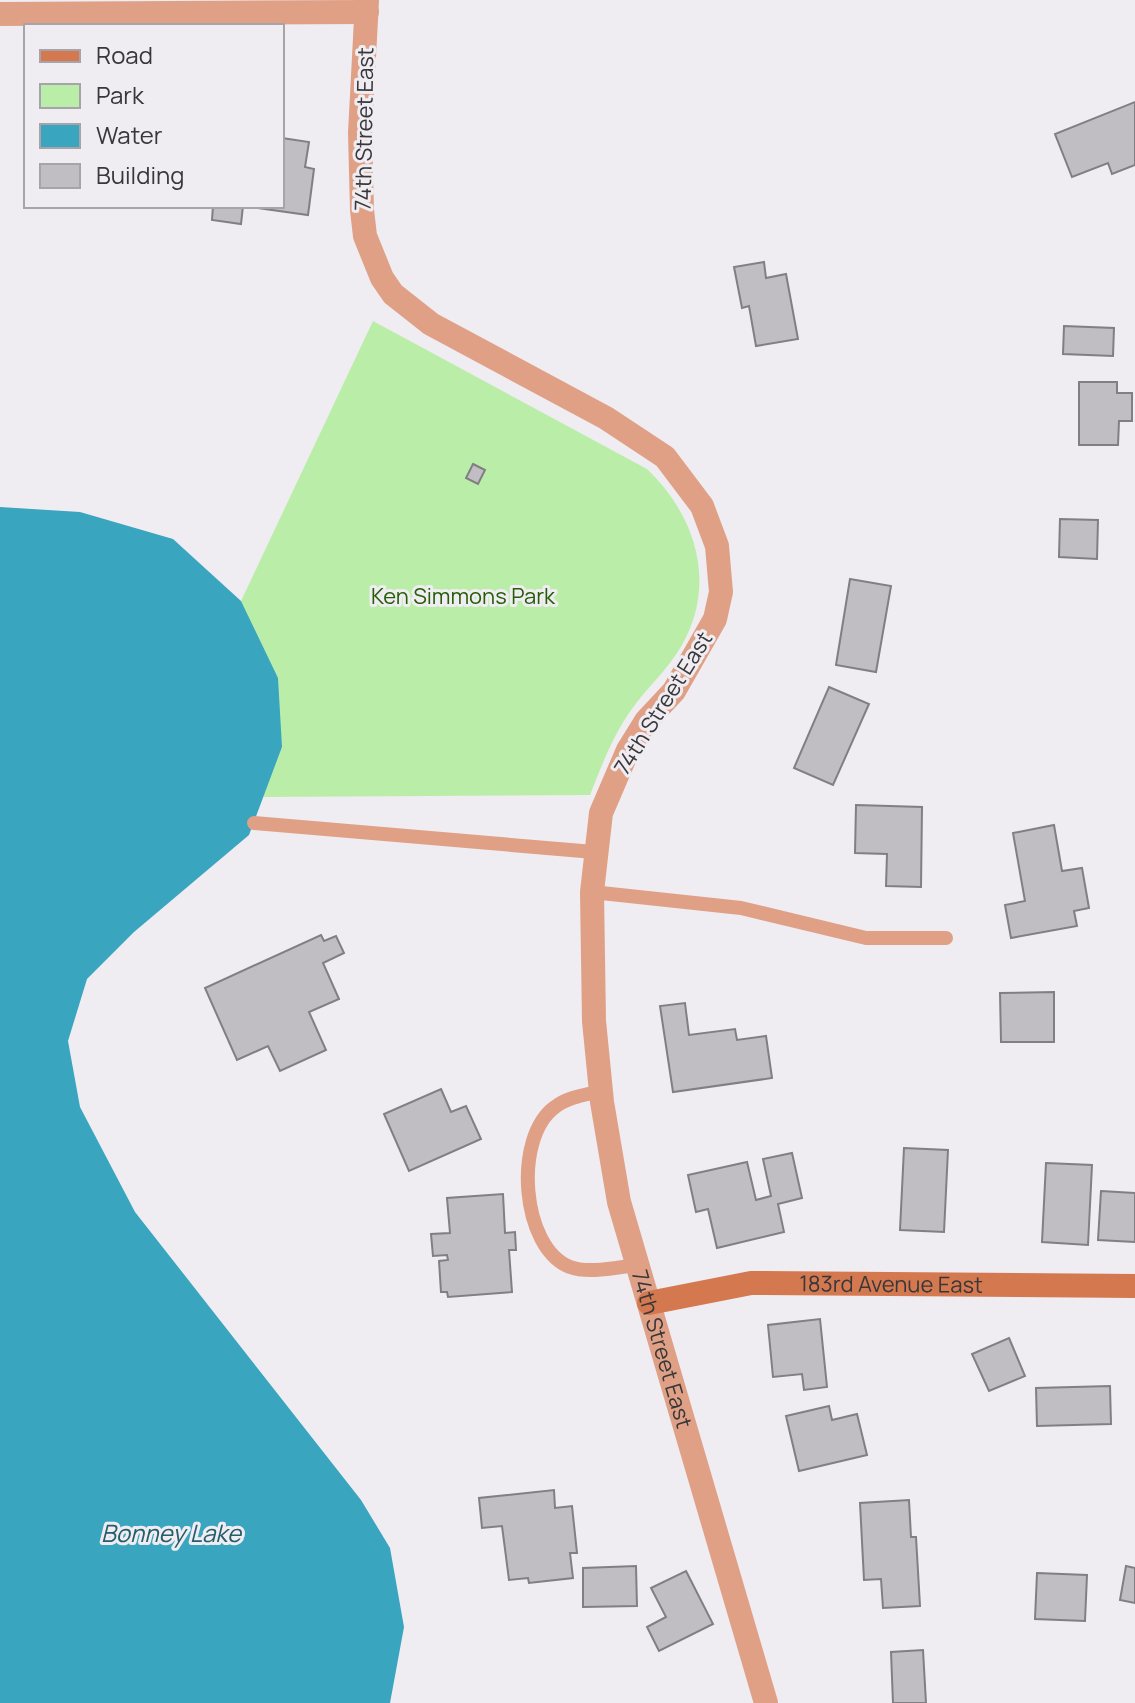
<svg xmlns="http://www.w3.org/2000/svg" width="1135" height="1703" font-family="Manrope,sans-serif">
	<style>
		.green { fill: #baeea8 }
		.water { fill: #39a5be }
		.building { fill: #c1bec3; stroke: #817f83; stroke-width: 2 }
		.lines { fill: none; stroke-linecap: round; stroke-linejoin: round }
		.lane { stroke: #e0a086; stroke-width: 14 }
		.street { stroke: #e0a086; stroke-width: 24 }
		.secondary { stroke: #d47850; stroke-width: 24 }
		.labels { text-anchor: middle; stroke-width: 6; stroke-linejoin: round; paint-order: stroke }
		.street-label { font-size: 22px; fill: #383739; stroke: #efecf2 }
		.park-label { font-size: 22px; fill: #265e07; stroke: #efecf2 }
		.water-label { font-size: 24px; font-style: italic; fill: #245d6b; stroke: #efecf2 }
	</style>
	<rect width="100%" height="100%" fill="#efecf2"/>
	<!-- green -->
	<path class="green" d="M 373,321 L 647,469 C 696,516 717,583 682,645 C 668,670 645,689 629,713 C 612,738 601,767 590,795 L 263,797 L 282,747 L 241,601 Z"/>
	<!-- water -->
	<polygon class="water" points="0,507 80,512 173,539 241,601 278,678 282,747 249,835 134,932 87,979 68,1041 80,1107 135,1212 361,1500 390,1548 404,1627 390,1703 0,1703"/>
	<!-- building -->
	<g class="building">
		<polygon points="1135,102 1135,165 1112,174 1108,163 1072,177 1055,134"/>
		<polygon points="282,138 309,142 305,167 314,169 308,215 243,206 241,224 212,220 213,206 282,206"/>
		<polygon points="764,262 766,278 786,274 798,339 756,346 749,306 742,308 734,267"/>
		<polygon points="1064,326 1114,328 1113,356 1063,354"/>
		<polygon points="1079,382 1117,382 1117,393 1132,393 1132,421 1119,421 1118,445 1079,445"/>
		<polygon points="473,464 485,470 478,484 466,478"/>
		<polygon points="1060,519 1098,520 1097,559 1059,557"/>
		<polygon points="850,579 891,586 876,672 836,665"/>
		<polygon points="829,687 869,704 833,785 794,768"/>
		<polygon points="856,805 922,807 921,887 886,886 887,854 855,853"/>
		<polygon points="1054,825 1062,871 1082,868 1089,908 1074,911 1077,926 1011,938 1005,905 1025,901 1013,833"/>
		<polygon points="321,935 324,941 336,936 344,953 323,963 339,999 309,1012 326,1050 280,1071 268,1046 237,1060 205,988"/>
		<polygon points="1054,992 1054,1042 1001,1042 1000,993"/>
		<polygon points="685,1003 689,1035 735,1029 737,1040 766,1036 772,1078 673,1092 660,1006"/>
		<polygon points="441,1089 451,1112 466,1106 481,1139 409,1171 384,1114"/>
		<polygon points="904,1148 948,1150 944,1232 900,1230"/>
		<polygon points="792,1153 802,1198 778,1204 784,1232 717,1248 708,1209 696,1212 688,1175 747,1162 756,1200 771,1196 763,1159"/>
		<polygon points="1046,1163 1092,1165 1088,1245 1042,1242"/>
		<polygon points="1101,1191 1135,1193 1135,1242 1098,1240"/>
		<polygon points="503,1194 505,1233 515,1232 516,1250 509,1250 512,1292 448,1297 447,1292 441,1292 439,1261 448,1260 447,1255 433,1256 431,1234 450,1233 447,1198"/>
		<polygon points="820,1319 827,1387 804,1390 802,1374 773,1377 768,1325"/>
		<polygon points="1009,1338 1025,1376 989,1391 972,1354"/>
		<polygon points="1110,1386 1111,1424 1037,1426 1036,1388"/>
		<polygon points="829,1406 832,1420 857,1414 867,1455 799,1471 786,1416"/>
		<polygon points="554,1490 555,1508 572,1506 577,1553 570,1553 573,1578 529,1583 528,1578 509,1580 502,1526 482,1528 479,1498"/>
		<polygon points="909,1500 911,1537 916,1537 920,1606 883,1608 881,1579 864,1580 860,1503"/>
		<polygon points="636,1566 637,1606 583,1607 583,1568"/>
		<polygon points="1126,1566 1135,1568 1135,1603 1120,1600"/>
		<polygon points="686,1571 713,1624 659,1651 647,1627 666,1617 651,1588"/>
		<polygon points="1037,1573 1087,1575 1085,1621 1035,1619"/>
		<polygon points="923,1650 926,1703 893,1703 891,1652"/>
	</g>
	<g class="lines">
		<!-- lane -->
		<g class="lane">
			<polyline points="254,823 594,852"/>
			<polyline points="592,892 741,908 866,938 946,938"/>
			<path d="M 601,1091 C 585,1095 568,1097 555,1107 C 513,1137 521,1248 570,1267 C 589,1274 618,1267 637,1265"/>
		</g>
		<!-- street -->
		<g class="street">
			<path id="s1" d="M 367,0 L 360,133 L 362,210 L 365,236 L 382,278 L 393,294 L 431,324 L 606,418 L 665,457 L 702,506 L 717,546 L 721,592 L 715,619 L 674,691 L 646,721 L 628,750 L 601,813 L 592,892 L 594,1021 L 602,1102 L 619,1202 L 766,1703"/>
			<polyline points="0,14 367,12"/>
		</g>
		<!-- secondary -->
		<path class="secondary" id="s2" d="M 649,1303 L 751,1283 L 1135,1286"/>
	</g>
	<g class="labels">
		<!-- street labels -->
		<g class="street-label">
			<text transform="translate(364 129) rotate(-89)" y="8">74th Street East</text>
			<text transform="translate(663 703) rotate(-58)" y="8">74th Street East</text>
			<text dy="8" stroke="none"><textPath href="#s2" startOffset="244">183rd Avenue East</textPath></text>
			<text dy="8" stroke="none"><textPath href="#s1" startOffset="1568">74th Street East</textPath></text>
		</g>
		<!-- park labels -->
		<g class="park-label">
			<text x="463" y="604">Ken Simmons Park</text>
		</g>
		<!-- water labels -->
		<g class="water-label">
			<text x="171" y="1542">Bonney Lake</text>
		</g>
	</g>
	<!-- legend -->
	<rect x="24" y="24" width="260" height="184" fill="#efecf2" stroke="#a6a4a8" stroke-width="2"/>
	<rect x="40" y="50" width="40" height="12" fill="#d47850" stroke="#a6a4a8" stroke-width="2"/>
	<text x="96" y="64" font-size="24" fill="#383739">Road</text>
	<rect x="40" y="84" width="40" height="24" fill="#baeea8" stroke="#a6a4a8" stroke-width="2"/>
	<text x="96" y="104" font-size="24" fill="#383739">Park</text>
	<rect x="40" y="124" width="40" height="24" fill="#39a5be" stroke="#a6a4a8" stroke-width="2"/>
	<text x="96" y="144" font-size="24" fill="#383739">Water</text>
	<rect x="40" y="164" width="40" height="24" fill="#c1bec3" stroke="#a6a4a8" stroke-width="2"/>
	<text x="96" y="184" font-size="24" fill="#383739">Building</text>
</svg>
